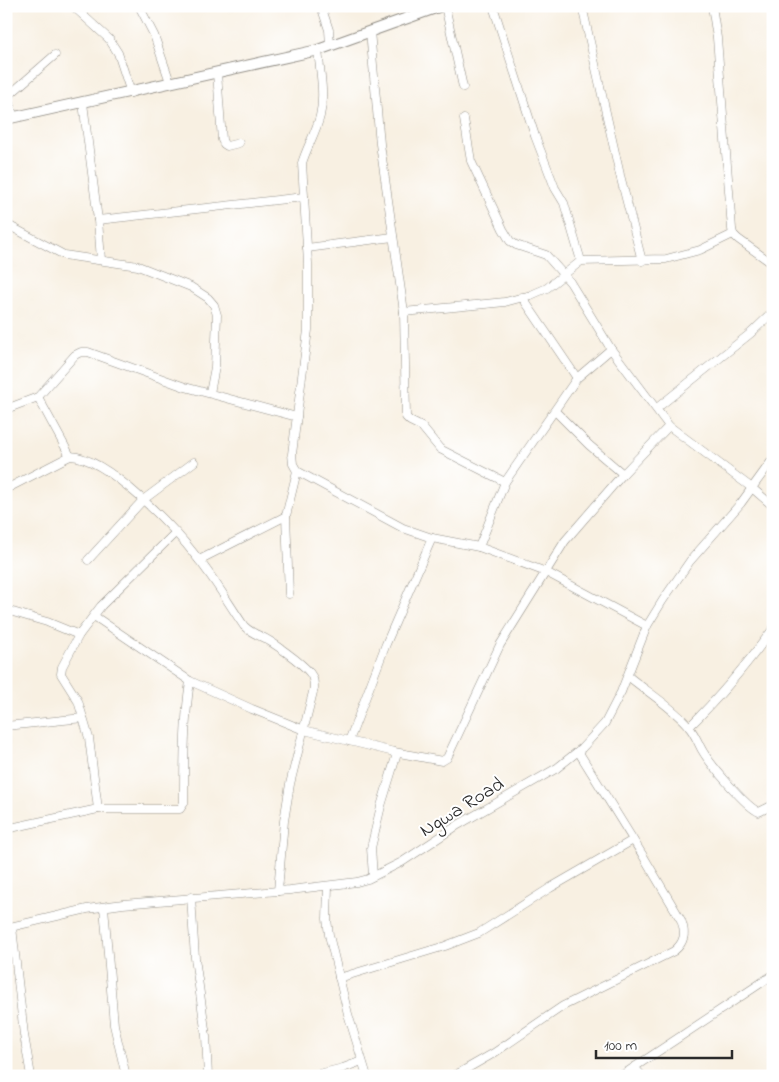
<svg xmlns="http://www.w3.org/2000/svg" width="779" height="1082" font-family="'Indie Flower',sans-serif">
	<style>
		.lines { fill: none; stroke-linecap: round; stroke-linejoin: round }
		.street-casing { stroke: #928e86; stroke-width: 9 }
		.secondary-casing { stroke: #928e86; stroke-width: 12 }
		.street { stroke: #fff; stroke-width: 8 }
		.secondary { stroke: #fff; stroke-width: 10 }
		.labels { text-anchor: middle; stroke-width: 4; stroke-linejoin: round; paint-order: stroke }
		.street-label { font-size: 20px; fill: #2b2b2b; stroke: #fff }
	</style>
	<rect width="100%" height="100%" fill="#fff"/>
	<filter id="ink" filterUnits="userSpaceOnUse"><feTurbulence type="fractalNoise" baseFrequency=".02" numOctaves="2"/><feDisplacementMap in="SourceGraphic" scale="10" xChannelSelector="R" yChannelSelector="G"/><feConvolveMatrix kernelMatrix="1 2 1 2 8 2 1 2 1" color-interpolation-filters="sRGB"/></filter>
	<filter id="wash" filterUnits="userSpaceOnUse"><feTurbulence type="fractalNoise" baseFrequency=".0096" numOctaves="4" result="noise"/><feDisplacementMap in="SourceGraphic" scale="20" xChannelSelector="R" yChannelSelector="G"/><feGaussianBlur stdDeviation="1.12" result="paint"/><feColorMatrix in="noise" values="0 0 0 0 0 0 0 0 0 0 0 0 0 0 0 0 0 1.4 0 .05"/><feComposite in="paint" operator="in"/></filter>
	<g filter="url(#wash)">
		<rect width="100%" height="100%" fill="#f8f0e2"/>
	</g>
	<g filter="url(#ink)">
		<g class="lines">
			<defs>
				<g id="street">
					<polyline points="73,6 109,39 118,53 131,93"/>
					<polyline points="139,6 154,35 170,82"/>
					<polyline points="321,6 329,30 330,45"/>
					<polyline points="445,6 463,87"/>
					<polyline points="493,6 535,136 555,188 564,203 581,261"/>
					<polyline points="582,6 620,175 642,261"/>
					<polyline points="712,6 717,38 732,229 733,234 738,239 773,264"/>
					<polyline points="370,31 380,144 404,312 406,417 410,421 422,427 440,449 505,482"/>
					<path d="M 318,50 C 320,71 325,95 320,116 C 316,132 307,147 302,163 L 308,263 L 308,330 L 292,454 L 293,464 L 297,471 L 403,528 L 432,538 L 479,547 L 546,572 L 647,626"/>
					<polyline points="217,73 222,140 224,144 227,146 239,143"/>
					<polyline points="6,95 14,117"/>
					<polyline points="7,97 55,55"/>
					<polyline points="83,103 98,220 101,260"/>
					<polyline points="464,119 471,161 503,229 510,241 516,245 546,255 570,282 611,349 669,426 752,488 773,506"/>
					<polyline points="98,220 304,197"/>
					<polyline points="6,224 64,255 138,266 191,287 208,298 214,305 217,315 215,367 210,393"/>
					<polyline points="307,248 393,237"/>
					<polyline points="522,297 577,378"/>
					<polyline points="404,312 505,302 531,295 547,288 581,261 666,259 700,250 733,234"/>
					<polyline points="38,397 70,456"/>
					<polyline points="657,408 751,333 773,312"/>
					<polyline points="6,409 38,397 75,355 81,352 88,352 185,387 297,417"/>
					<polyline points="555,411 589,445 623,474"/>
					<path d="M 6,489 L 70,456 C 108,457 176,530 199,560 C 215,580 229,604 244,626 C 249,631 253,633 260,636 C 272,641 302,663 310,673 C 314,678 314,683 314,688 L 290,784 L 284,821 L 278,891"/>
					<polyline points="479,547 505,482 577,378 611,349"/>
					<polyline points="88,560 143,500 194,462"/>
					<polyline points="199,560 286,516"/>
					<polyline points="289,594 286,516 297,471"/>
					<polyline points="6,610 47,622 79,635"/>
					<polyline points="94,616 190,681 252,709 304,730 394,752 442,761 447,758 500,645 565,541 623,474 669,426"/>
					<path d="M 628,676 C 646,691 675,709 689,727 C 695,734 698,743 702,750 C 710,764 746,807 759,812 L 773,805"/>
					<polyline points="6,726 83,718"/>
					<path d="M 689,727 C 720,697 747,664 773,629"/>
					<polyline points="349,741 386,644 432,538"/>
					<polyline points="98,809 89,738 78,701 61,674 62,667 79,635 101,606 175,533"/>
					<path d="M 6,829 L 98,809 L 180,809 L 184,803 C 184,762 184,721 190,681"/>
					<polyline points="373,876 371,848 381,806 396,757 394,752"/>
					<polyline points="328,886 327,919 329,935 348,1014 367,1076"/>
					<polyline points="191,897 195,958 206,1036 208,1076"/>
					<polyline points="104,907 114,1025 126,1076"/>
					<polyline points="12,927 24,1035 31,1076"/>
					<polyline points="6,928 87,909 123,904 290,890 357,882 368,879 402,862 458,825 557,768 582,748 605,723 621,692 647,626 663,600 690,561 741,503 773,459"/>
					<polyline points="339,978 445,946 479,933 550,888 633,840"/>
					<polyline points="634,1067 642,1076"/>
					<polyline points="311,1076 343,1068 362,1061"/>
					<path d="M 454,1076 L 494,1053 L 563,1006 L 674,951 C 685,942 686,933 681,920 L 642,854 L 578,751"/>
					<polyline points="621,1076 773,975"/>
				</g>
				<polyline id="secondary" points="6,119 318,50 441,6"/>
			</defs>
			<!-- street casing -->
			<use href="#street" class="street-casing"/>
			<!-- secondary casing -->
			<use href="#secondary" class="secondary-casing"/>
			<!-- street -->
			<use href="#street" class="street"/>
			<!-- secondary -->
			<use href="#secondary" class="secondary"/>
		</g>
	</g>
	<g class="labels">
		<!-- street labels -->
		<g class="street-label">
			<text transform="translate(461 806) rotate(-32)" y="7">Ngwa Road</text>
		</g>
	</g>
	<!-- margin -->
	<rect width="779" height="1082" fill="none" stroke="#fff" stroke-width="25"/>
	<!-- scale -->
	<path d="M596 1050v8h136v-8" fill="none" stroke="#2b2b2b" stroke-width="2.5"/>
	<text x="604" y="1050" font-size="15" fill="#2b2b2b" stroke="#ffffff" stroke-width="4" paint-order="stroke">100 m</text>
</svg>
